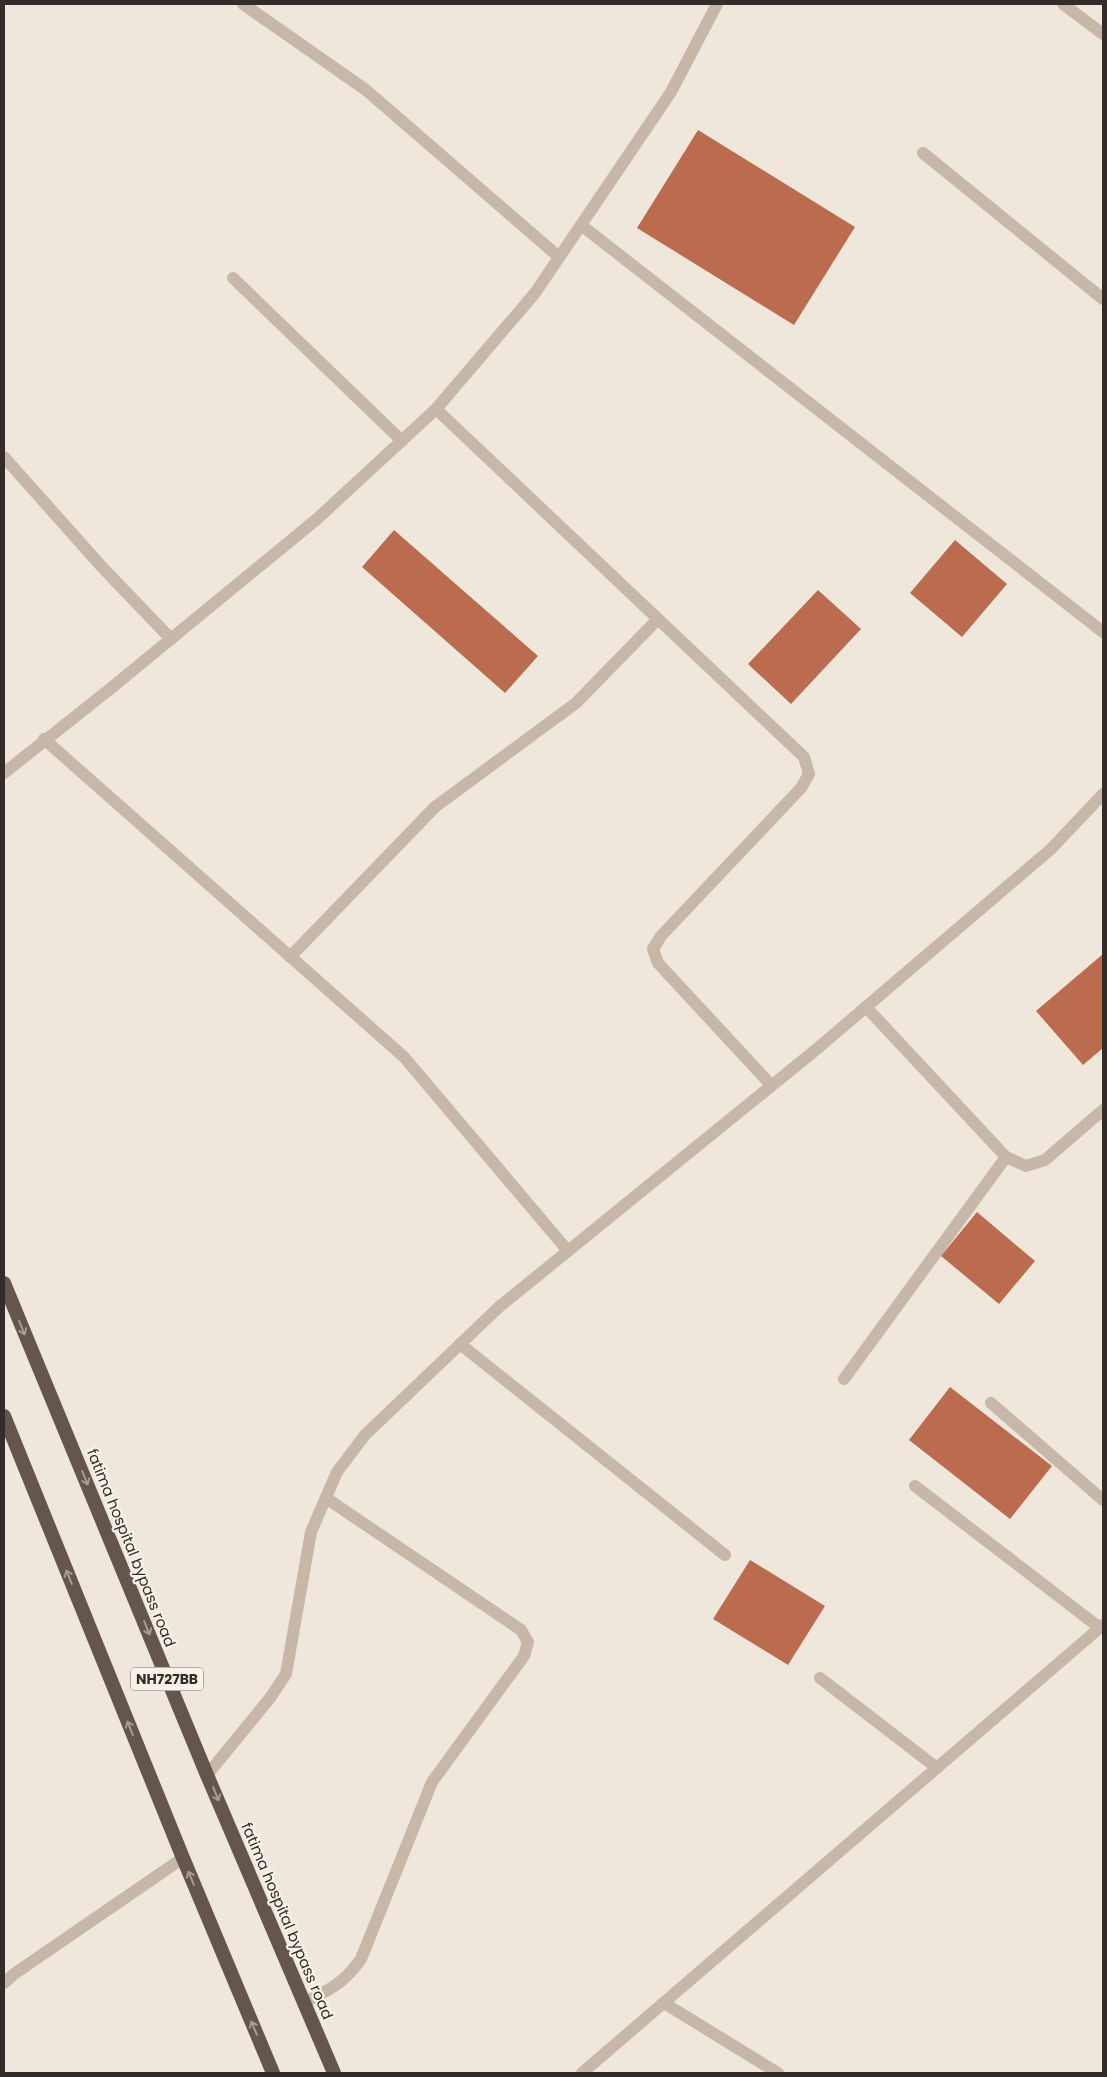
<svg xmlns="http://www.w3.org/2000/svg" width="1107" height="2077" font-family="Poppins,sans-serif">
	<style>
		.building { fill: #bb6b4e }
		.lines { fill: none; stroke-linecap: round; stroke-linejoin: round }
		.service { stroke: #c7b7a9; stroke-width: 12 }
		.minor { stroke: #c7b7a9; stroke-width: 12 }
		.trunk { stroke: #64564d; stroke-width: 14 }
		.oneway { stroke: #a79c93 }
		.labels { text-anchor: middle; stroke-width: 4.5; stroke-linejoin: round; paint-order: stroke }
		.shield { fill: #f8f1e8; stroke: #6f6762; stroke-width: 1 }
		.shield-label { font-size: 14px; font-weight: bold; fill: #342c28 }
		.street-label { font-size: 15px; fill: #342c28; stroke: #f8f1e8 }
	</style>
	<rect width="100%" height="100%" fill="#f0e7dc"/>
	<!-- building -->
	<g class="building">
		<polygon points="698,130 855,227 794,325 637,228"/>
		<polygon points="394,530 538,656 505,693 362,567"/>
		<polygon points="955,540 1007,584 962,637 910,593"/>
		<polygon points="818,590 861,629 791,704 748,664"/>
		<polygon points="1103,954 1103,1048 1083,1065 1036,1011"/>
		<polygon points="977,1212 1035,1261 999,1304 941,1256"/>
		<polygon points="950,1387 1052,1466 1010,1519 909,1440"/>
		<polygon points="750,1560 825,1606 788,1665 713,1619"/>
	</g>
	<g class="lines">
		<!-- service -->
		<g class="service">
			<polyline points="233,278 402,441"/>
			<polyline points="460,1344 725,1555"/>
			<polyline points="991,1403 1103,1500"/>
			<polyline points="915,1486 1100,1628"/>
			<polyline points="820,1678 937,1768"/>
		</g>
		<!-- minor -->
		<g class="minor">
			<polyline points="243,4 366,90 559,257"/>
			<polyline points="1063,4 1103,34"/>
			<polyline points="923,153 1103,299"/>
			<polyline points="581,225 1103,632"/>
			<polyline points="436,409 804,757 809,774 801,788 661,936 653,949 658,963 771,1085"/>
			<polyline points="4,457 102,567 171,639"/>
			<polyline points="44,739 404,1057 568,1251"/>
			<polyline points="4,773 110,689 317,519 436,409 535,293 671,92 717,4"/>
			<polyline points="290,957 435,807 576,703 658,619"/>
			<polyline points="866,1007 1006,1157 1026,1166 1045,1160 1103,1110"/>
			<polyline points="844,1379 1006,1157"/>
			<polyline points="207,1775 270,1698 286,1674 311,1532 337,1472 365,1435 499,1307 818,1048 1051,849 1103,794"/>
			<polyline points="4,1983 14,1974 183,1858"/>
			<path d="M 305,2002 C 331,1989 344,1983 361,1959 L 432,1782 L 524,1656 L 528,1642 L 521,1630 L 326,1498"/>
			<polyline points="664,2003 778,2073"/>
			<polyline points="582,2073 1103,1625"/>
		</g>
		<!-- trunk -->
		<g class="trunk">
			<polyline points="4,1283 207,1775 334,2073"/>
			<polyline points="4,1416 183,1858 273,2073"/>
		</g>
	</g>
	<!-- one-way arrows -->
	<defs><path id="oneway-shaft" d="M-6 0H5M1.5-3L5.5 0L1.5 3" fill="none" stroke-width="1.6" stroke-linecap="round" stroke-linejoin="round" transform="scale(1.25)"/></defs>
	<g class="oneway">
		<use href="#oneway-shaft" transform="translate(22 1328) rotate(68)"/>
		<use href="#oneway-shaft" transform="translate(85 1478) rotate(68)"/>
		<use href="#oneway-shaft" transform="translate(69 1577) rotate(-112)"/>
		<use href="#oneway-shaft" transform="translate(147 1628) rotate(68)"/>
		<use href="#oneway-shaft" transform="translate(130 1728) rotate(-112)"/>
		<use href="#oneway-shaft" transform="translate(216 1794) rotate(67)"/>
		<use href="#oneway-shaft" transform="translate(191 1878) rotate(-113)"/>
		<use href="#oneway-shaft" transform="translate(254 2028) rotate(-113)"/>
	</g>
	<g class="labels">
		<!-- shield labels -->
		<rect class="shield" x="131" y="1667.5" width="72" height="23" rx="4"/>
		<g class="shield-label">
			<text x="167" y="1684">NH727BB</text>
		</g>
		<!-- street labels -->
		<g class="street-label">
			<text transform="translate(131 1548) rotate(68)" y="5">fatima hospital bypass road</text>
			<text transform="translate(287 1921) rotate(67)" y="5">fatima hospital bypass road</text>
		</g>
	</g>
	<!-- border -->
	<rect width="1107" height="2077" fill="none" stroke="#342c28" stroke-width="10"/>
</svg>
